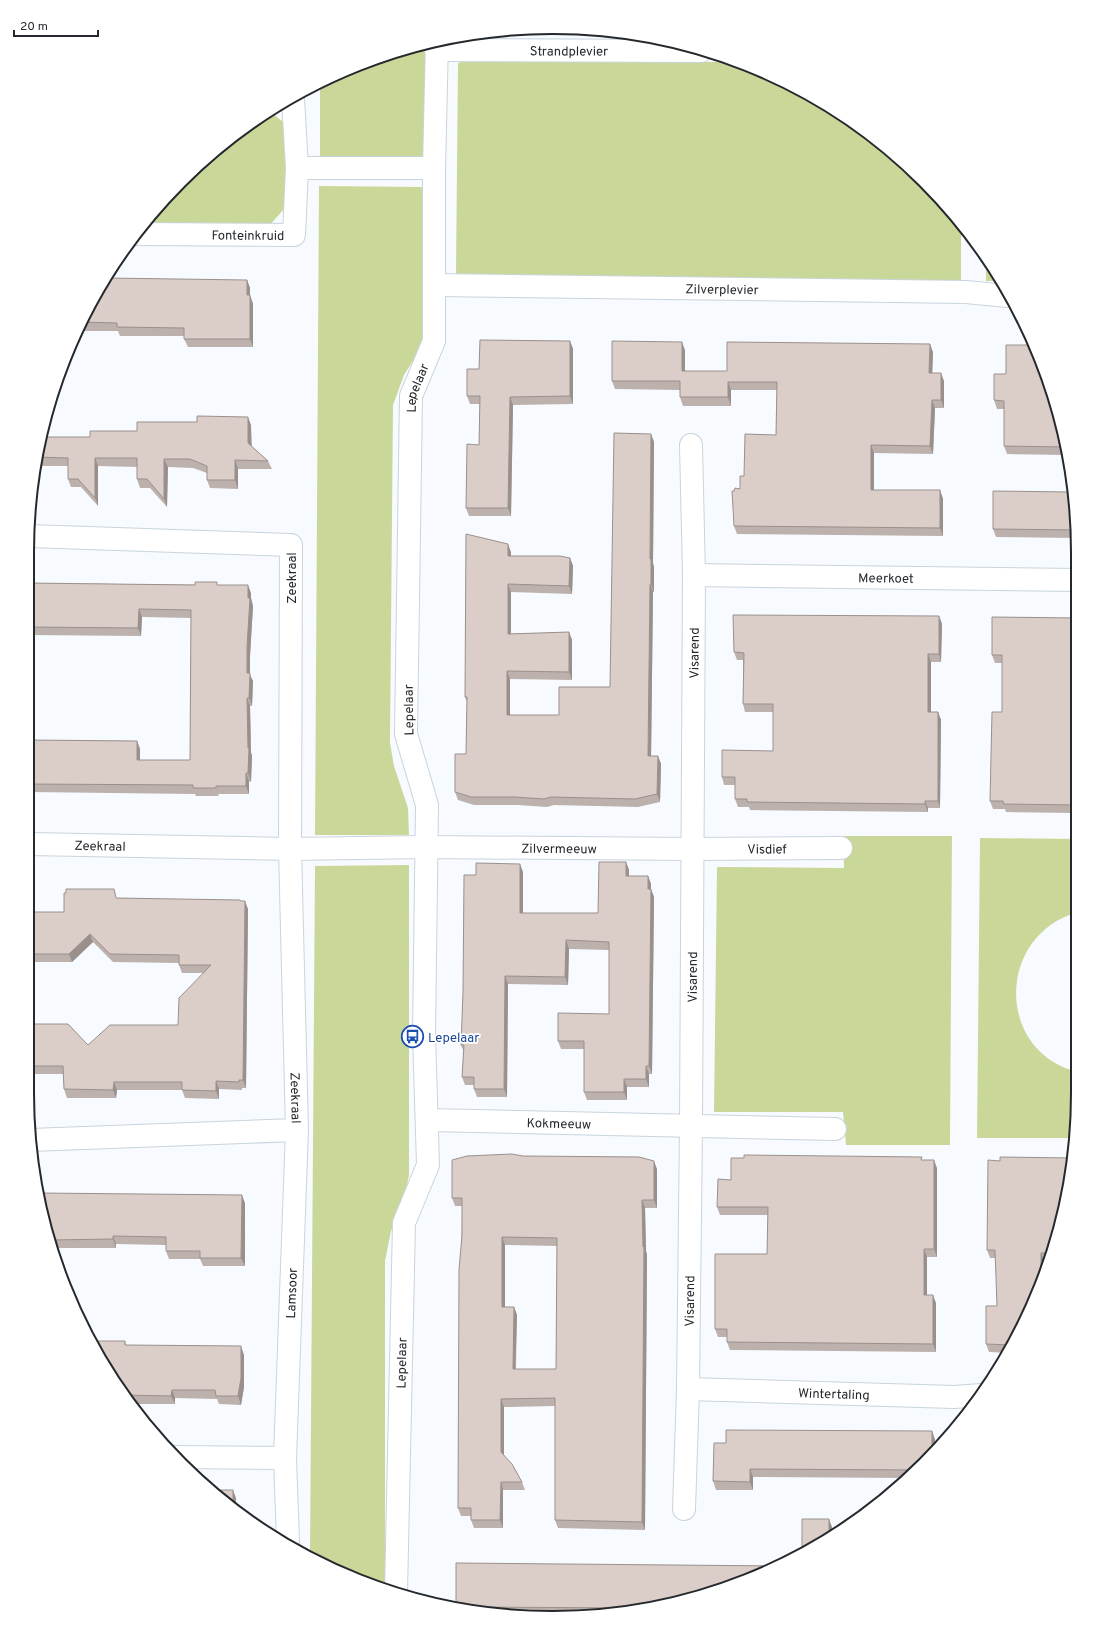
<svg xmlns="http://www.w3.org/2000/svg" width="1105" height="1645" font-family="Overpass,sans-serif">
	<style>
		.green { fill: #c9d899 }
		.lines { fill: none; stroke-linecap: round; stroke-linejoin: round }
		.minor-casing { stroke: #c9d4dc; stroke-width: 24 }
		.tertiary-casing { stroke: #c9d4dc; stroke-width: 24 }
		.minor { stroke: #fff; stroke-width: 22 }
		.tertiary { stroke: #fff; stroke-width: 22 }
		.wall { fill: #bcb1ac; fill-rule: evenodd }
		.shaded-wall { fill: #99908c }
		.building { fill: #dbcec8; stroke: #99908c; fill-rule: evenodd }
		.labels { text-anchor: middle; stroke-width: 3.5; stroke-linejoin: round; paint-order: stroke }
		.street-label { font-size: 13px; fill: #25292d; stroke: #fff }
		.transit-label { font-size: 13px; fill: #164399; stroke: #fff; text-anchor: start }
		.rim { fill: none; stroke: #25292d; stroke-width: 2 }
	</style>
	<rect width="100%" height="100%" fill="#f7fbff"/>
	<!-- green -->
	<g class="green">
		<polygon points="427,44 426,160 320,159 320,84 351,67"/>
		<polygon points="467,61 736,62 753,67 844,115 924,181 961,226 961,281 463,277 456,274 458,63"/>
		<polygon points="269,111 286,124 285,208 268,227 142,225 181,181 260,116"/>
		<polygon points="319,186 426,187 423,345 404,375 393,405 390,743 394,766 408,808 409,835 315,835"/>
		<polygon points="986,256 1001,281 986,281"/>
		<polygon points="843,836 952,836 950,1145 846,1145 843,1112 714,1112 717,867 844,868"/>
		<path d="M 980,838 L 1078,839 L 1078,912 C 996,935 995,1052 1078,1072 L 1078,1093 L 1073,1138 L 977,1138 Z"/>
		<polygon points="409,865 409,1175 404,1200 391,1231 385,1261 385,1589 352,1578 310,1554 315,866"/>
	</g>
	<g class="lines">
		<defs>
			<g id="minor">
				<path id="s1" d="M 436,50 L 701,51"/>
				<polyline points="297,168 434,168"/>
				<path id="s2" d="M 135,234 L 294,235 L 297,168 L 293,99 L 291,99"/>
				<path id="s3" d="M 435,285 L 966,292 L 1008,296"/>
				<path id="s4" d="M 29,536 L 291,545 L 290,849 L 297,1130 L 31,1140"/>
				<path id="s5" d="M 694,575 L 1078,580"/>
				<path id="s6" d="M 29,844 L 290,849 L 426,847 L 692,849 L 841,848"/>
				<path id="s7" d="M 427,1120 L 835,1129"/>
				<path id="s8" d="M 688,1389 L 954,1397 L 981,1395"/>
				<polyline points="175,1457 285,1458"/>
				<path id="s9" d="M 684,1509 L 688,1389 L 691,1125 L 694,575 L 691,445"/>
				<path id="s10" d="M 288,1541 L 285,1458 L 297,1130"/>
			</g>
			<g id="tertiary">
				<path id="s11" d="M 396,1593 L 404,1223 L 428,1165 L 424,1035 L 427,805 L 406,734 L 411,396 L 434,341 L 434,168 L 437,41"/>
			</g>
		</defs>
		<!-- minor casing -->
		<use href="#minor" class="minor-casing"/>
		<!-- tertiary casing -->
		<use href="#tertiary" class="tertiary-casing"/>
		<!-- minor -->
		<use href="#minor" class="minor"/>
		<!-- tertiary -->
		<use href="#tertiary" class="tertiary"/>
	</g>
	<!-- wall -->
	<g class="wall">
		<polygon points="247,280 250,288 250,295 253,304 253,347 188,347 184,339 184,336 120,336 118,331 78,331 81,320"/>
		<polygon points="570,341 573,349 573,404 513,405 511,516 469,516 466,508 479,445 480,404 470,404 467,396 479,369"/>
		<polygon points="685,350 685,371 727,371 933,352 932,373 944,381 944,408 935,408 933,454 874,453 874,490 940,490 943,499 943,536 737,534 734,526 734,491 740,489 744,476 776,435 777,390 731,390 731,406 683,406 680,397 680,390 615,389 612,381"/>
		<polygon points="1038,351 1068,450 1068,455 1007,454 1004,446 1004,409 997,409 994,400 1006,374"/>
		<polygon points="251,425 251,446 268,461 272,469 238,469 238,489 210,488 207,480 207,473 193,468 168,467 167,507 150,488 140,488 137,479 137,467 98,466 98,506 81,487 71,487 68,479 68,466 36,466 37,450 46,431 48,437 90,437 137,431"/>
		<polygon points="651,434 654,442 653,563 654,567 654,592 653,592 651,756 658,756 661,764 660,802 638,807 554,805 547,807 518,805 474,805 458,800 455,792 466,754 467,702 465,697 511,552 511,556 570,558 573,566 572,594 511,592 511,634 569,632 572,640 572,680 510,679 510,715 559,715 610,687"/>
		<polygon points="1072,492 1077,538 996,537 993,529"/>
		<polygon points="27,583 218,585 251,593 251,598 253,606 250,656 250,675 253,681 252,706 250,706 251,753 252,756 251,782 249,781 249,794 218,794 219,796 196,796 195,794 29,792 28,740 137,741 140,749 140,760 190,760 191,618 142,617 141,636 28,635"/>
		<polygon points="939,616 942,624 941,662 931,662 931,712 938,712 941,720 940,808 928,808 928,812 750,810 749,807 738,807 735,799 735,785 724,785 722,777 773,751 773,712 745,712 743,704 743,660 737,660 734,652"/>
		<polygon points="1078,618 1078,813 1006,812 1005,809 993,809 990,801 1002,712 1002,663 995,663 992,655"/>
		<polygon points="626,862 629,870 629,876 648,876 651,884 651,889 654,897 652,1074 649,1074 649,1087 627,1087 627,1100 587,1100 584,1092 584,1049 561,1049 558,1041 609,1014 609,950 569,949 568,985 508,984 507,1097 477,1097 474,1089 474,1085 465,1085 462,1077 464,1052 461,1045 476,875 523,872 523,913 598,913"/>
		<polygon points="117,898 241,901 248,909 246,1088 242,1088 242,1090 219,1089 219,1099 185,1098 182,1090 117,1090 116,1098 67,1098 64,1089 63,1074 31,1074 31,1024 88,1045 178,1025 204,973 182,973 179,965 179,963 113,962 93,942 72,962 30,962 30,912 64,912"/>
		<path d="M 523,1156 L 657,1169 L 657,1208 L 645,1208 L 646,1251 L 647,1255 L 645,1530 L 558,1528 L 555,1520 L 555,1406 L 504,1407 L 504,1455 L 522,1482 L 525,1490 L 503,1490 L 503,1528 L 474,1528 L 471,1520 L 471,1516 L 461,1516 L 458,1508 L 462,1206 L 455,1206 L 452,1198 ZM 505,1245 L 557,1246 L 556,1369 L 516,1369 L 517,1315 L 514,1307 L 505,1307 Z"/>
		<polygon points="923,1160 937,1168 937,1257 927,1257 927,1295 936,1303 936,1352 730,1350 727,1342 727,1337 718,1337 715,1329 767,1254 768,1215 720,1215 717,1207 731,1180"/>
		<polygon points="39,1193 245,1203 245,1266 203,1266 200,1259 169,1259 166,1251 166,1245 116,1244 116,1248 52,1248"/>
		<polygon points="1068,1195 1045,1261 1044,1261 1024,1325 1008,1353 989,1352 986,1344 997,1306 996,1258 990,1258 987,1250"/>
		<polygon points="125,1341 126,1345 244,1355 244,1387 241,1405 219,1404 217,1399 175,1398 175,1404 131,1404 116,1385"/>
		<polygon points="932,1431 935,1440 924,1464 906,1478 753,1477 753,1490 716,1490 713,1481 726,1443"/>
		<polygon points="457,1607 655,1608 535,1616 510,1616"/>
	</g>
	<!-- shaded-wall -->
	<g class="shaded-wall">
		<polygon points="247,280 250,288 250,298 250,295 253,304 253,347 250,339 247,295"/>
		<polygon points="570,341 573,349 573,404 570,396"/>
		<polygon points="682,342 685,350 685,379 682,371"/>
		<polygon points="930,344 933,352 932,381 929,373"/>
		<polygon points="941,373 944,381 944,408 941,400"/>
		<polygon points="728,382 731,390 731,406 728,397"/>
		<polygon points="510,397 513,405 511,516 508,508"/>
		<polygon points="932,400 935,408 933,454 930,446"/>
		<polygon points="248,417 251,425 252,452 248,443"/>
		<polygon points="46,431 49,439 46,437"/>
		<polygon points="651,434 654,442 653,563 654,567 654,592 651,584 650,559"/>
		<polygon points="871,445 874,453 874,498 871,490"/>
		<polygon points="95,458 98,466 98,506 95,498"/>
		<polygon points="164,459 168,467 167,507 164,499"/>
		<polygon points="235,460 238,469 238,489 235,480"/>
		<polygon points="940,490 943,499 943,536 940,528"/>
		<polygon points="508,544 511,552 511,564 508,556"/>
		<polygon points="570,558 573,566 572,594 569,586"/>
		<polygon points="508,584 511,592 511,642 508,634"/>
		<polygon points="650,584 653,592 651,764 648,756"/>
		<polygon points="248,585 251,593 251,598 253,606 250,656 250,675 253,681 252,706 249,698 247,673"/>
		<polygon points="139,609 142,617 141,636 138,628"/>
		<polygon points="939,616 942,624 941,662 939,654"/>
		<polygon points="569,632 572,640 572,680 569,672"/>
		<polygon points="928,654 931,662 931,719 928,712"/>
		<polygon points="507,671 510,679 510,723 507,715"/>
		<polygon points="247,698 250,706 251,752 252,756 251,782 248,773"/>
		<polygon points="938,712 941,720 940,808 938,801"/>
		<polygon points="137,741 140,749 140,768 137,760"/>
		<polygon points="658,756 661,764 660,802 657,794"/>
		<polygon points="246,773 249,781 249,794 246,786"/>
		<polygon points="925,801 928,808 928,812 925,804"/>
		<polygon points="626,862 629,870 629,884 626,876"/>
		<polygon points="520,864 523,872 523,921 520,913"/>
		<polygon points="648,876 651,884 651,897 648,889"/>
		<polygon points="651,889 654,897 652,1074 649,1066"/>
		<polygon points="245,901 248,909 246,1088 243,1080"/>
		<polygon points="90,934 93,942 72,962 69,954"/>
		<polygon points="566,940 569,949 568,985 565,977"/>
		<polygon points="505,976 508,984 507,1097 504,1089"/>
		<polygon points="646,1066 649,1074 649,1087 646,1079"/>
		<polygon points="624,1079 627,1087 627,1100 624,1092"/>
		<polygon points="216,1081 219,1089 219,1099 216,1091"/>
		<polygon points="114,1082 117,1090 116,1098 113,1090"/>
		<polygon points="934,1160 937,1168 937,1257 934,1249"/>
		<polygon points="654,1161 657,1169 657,1208 654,1200"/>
		<polygon points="242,1195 245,1203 245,1266 241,1258"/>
		<polygon points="642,1200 645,1208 646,1251 647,1255 645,1530 642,1522 643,1247"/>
		<polygon points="113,1236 116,1244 116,1248 113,1239"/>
		<polygon points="502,1237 505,1245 505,1315 502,1307"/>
		<polygon points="924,1249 927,1257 927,1303 924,1295"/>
		<polygon points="1041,1253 1044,1261 1044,1266 1041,1275"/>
		<polygon points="933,1295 936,1303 936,1352 933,1344"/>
		<polygon points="514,1307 517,1315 515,1377 513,1369"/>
		<polygon points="241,1346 244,1355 244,1387 241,1405 238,1396"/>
		<polygon points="172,1390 175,1398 175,1404 171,1396"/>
		<polygon points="501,1399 504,1407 504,1460 501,1452"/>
		<polygon points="932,1431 935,1440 935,1451 932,1455"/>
		<polygon points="750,1469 753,1477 753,1490 750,1482"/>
		<polygon points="501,1482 503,1490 503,1528 500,1520"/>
		<polygon points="233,1490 236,1498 236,1504 239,1511 236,1512 233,1502"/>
		<polygon points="829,1519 832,1527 832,1534 829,1537"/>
	</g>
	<!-- building -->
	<g class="building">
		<polygon points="107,278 247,280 247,295 250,295 250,339 184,339 184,328 117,327 117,323 80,322 81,320"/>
		<polygon points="480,340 570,341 570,396 510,397 508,508 466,508 467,444 479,445 480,396 467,396 467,369 479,369"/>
		<polygon points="612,341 682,342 682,371 727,371 727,342 930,344 929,373 941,373 941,400 932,400 930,446 871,445 871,490 940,490 940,528 734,526 732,491 734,491 735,488 740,489 740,476 744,476 745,434 776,435 777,382 728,382 728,397 680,397 680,381 612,381"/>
		<polygon points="1006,345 1035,345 1038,351 1067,447 1004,446 1004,401 994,400 994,374 1006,374"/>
		<polygon points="197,416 248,417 248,443 268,461 235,460 235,480 207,480 207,466 190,459 164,459 164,499 147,479 137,479 137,458 95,458 95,498 78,479 68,479 68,458 36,457 37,450 44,431 46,431 46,437 90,437 90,431 137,431 137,422 197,422"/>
		<polygon points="614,433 651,434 650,559 651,559 651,584 650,584 648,756 658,756 657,794 635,799 551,797 544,799 515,797 471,797 455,792 455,754 466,754 467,697 465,697 466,534 508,544 508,556 560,556 570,558 569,586 508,584 508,634 569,632 569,672 507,671 507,715 559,715 559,687 610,687"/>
		<polygon points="993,491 1072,492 1076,530 993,529"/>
		<polygon points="195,582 217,582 217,585 248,585 248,598 250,598 247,647 247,673 250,673 249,698 247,698 248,748 249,748 248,773 246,773 246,786 216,786 216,788 193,788 193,785 29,784 28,740 137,741 137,760 190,760 191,610 139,609 138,628 28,627 27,583 195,585"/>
		<polygon points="733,615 939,616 939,654 928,654 928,712 938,712 938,801 925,801 925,804 747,802 747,799 735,799 735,777 722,777 722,750 773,751 773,704 743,704 744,653 734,652"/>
		<polygon points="992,617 1078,618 1078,805 1004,804 1003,801 990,801 992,712 1002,712 1002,655 992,655"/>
		<polygon points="599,862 626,862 626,876 648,876 648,889 651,889 649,1066 646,1066 646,1079 624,1079 624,1092 584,1092 584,1041 558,1041 558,1013 609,1014 609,942 566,940 565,977 505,976 504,1089 474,1089 474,1077 462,1077 464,1045 461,1045 463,992 464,875 476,875 476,863 520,864 520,913 598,913"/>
		<polygon points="66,889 114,889 116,898 240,900 241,901 245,901 243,1080 239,1080 239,1082 216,1081 216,1091 182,1090 182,1082 114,1082 113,1090 64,1089 63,1066 31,1066 31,1024 68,1024 88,1045 110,1025 178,1025 179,998 211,965 179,965 179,955 110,954 90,934 69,954 30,954 30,912 64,912 64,893 66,893"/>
		<path d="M 512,1154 L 523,1156 L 639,1157 L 654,1161 L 654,1200 L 642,1200 L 643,1247 L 644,1247 L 642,1522 L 555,1520 L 555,1398 L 501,1399 L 501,1452 L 512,1464 L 522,1482 L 501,1482 L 500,1520 L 471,1520 L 471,1508 L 458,1508 L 459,1270 L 462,1235 L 462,1198 L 452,1198 L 452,1160 L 467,1156 ZM 502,1237 L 557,1238 L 556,1369 L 513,1369 L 514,1307 L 502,1307 Z"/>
		<polygon points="744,1155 922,1157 921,1160 934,1160 934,1249 924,1249 924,1295 933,1295 933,1344 727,1342 727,1329 715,1329 715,1254 767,1254 768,1207 717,1207 718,1179 731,1180 731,1158 744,1158"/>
		<polygon points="1000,1157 1072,1158 1068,1195 1048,1253 1041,1253 1041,1275 1024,1325 1012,1345 986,1344 986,1306 997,1306 995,1250 987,1250 988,1160 1000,1161"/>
		<polygon points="39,1193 242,1195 241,1258 200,1258 200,1251 166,1251 166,1237 113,1236 113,1239 50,1240"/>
		<polygon points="94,1341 125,1341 125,1345 241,1346 241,1378 238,1396 216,1396 215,1390 172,1390 171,1396 124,1395 116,1385"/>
		<polygon points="726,1430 932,1431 932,1455 924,1464 916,1470 750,1469 750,1482 713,1481 714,1443 726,1443"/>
		<polygon points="210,1490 233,1490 233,1502 236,1502 236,1510 239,1510 239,1513 232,1509"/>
		<polygon points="802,1519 829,1519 829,1537 815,1548 802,1554"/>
		<polygon points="456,1563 779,1566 753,1578 655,1608 648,1608 457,1607 456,1607"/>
	</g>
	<!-- icons -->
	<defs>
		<symbol id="bus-ring" viewBox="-11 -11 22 22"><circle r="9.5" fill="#fff" stroke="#1a4fb4" stroke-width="1.5"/><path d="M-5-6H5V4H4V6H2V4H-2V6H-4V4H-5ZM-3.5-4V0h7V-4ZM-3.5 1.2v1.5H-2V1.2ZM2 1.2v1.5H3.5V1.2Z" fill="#1a4fb4"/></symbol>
	</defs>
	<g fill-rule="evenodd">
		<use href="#bus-ring" x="400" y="1024" width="25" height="25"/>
	</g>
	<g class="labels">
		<!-- street labels -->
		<g class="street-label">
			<text dy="5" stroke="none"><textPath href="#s1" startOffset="133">Strandplevier</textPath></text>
			<text dy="5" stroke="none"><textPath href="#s2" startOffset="113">Fonteinkruid</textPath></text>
			<text dy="5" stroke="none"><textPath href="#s3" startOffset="287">Zilverplevier</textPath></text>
			<text dy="5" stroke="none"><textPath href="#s11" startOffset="1214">Lepelaar</textPath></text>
			<text dy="5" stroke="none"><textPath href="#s5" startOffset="192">Meerkoet</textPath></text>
			<text transform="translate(291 578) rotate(-90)" y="5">Zeekraal</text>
			<text dy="5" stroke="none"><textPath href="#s9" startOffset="856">Visarend</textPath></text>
			<text transform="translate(408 710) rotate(-91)" y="5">Lepelaar</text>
			<text dy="5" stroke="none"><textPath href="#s6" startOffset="71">Zeekraal</textPath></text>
			<text dy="5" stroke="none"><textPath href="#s6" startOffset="530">Zilvermeeuw</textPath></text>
			<text dy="5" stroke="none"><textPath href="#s6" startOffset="738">Visdief</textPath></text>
			<text dy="5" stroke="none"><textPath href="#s9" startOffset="532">Visarend</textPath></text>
			<text dy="5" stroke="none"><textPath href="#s4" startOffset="815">Zeekraal</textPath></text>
			<text dy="5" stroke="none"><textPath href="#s7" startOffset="132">Kokmeeuw</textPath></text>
			<text dy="5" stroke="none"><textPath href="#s10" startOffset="248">Lamsoor</textPath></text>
			<text dy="5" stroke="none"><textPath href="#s9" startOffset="208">Visarend</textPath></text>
			<text dy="5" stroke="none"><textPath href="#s11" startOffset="230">Lepelaar</textPath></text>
			<text dy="5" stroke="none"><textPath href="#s8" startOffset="146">Wintertaling</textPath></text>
		</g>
		<!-- transit labels -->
		<g class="transit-label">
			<text x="428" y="1042">Lepelaar</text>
		</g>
	</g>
	<!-- crop -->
	<path d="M0 0H1105V1645H0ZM552 34H553A518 518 0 0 1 1071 552V1093A518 518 0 0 1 553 1611H552A518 518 0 0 1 34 1093V552A518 518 0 0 1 552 34Z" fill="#fff" fill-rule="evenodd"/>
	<path class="rim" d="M552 34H553A518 518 0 0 1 1071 552V1093A518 518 0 0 1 553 1611H552A518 518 0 0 1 34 1093V552A518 518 0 0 1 552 34Z"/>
	<!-- scale -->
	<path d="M14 30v6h84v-6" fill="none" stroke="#25292d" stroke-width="2"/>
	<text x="20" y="30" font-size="12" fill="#25292d" stroke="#ffffff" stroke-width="3" paint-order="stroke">20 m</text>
</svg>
